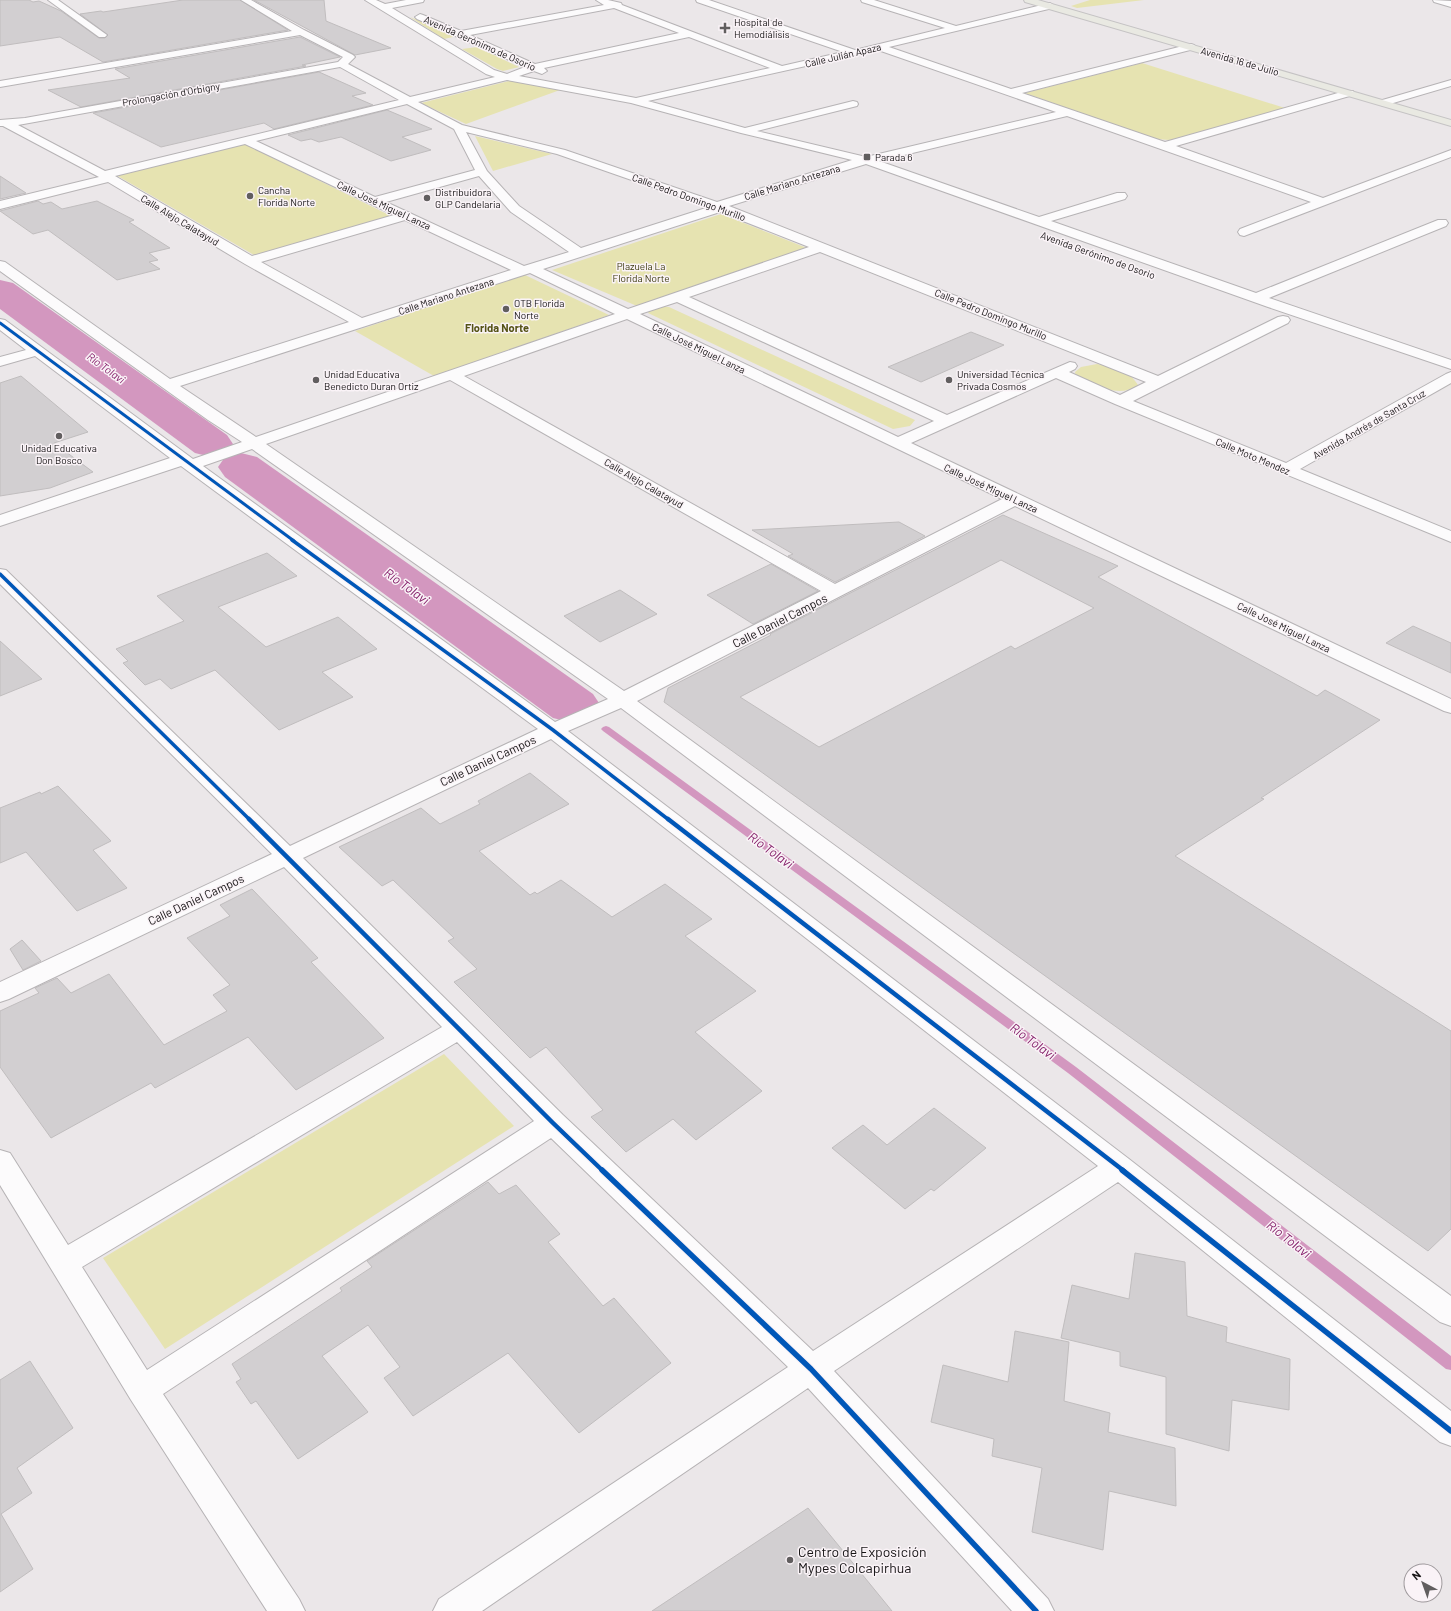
<svg xmlns="http://www.w3.org/2000/svg" width="1451" height="1611" font-family="Barlow,sans-serif">
	<style>
		.green { fill: #e6e3b1 }
		.lines { fill: none; stroke-linecap: round; stroke-linejoin: round }
		.stream { fill: #d397bf; fill-rule: evenodd }
		.river { fill: #d397bf; fill-rule: evenodd }
		.building { fill: #d2cfd1; stroke: #c0bdbe; fill-rule: evenodd }
		.minor-casing { stroke: #b6b3b5; stroke-width: 2 }
		.major-casing { stroke: #c5c3c4; stroke-width: 2 }
		.minor { fill: #fcfbfc; fill-rule: evenodd }
		.major { fill: #e9e9e2; fill-rule: evenodd }
		.cycleway-far3-casing { stroke: #faf3f7; stroke-width: 5 }
		.cycleway-far2-casing { stroke: #faf3f7; stroke-width: 6 }
		.cycleway-far1-casing { stroke: #faf3f7; stroke-width: 7 }
		.cycleway-casing { stroke: #faf3f7; stroke-width: 8 }
		.cycleway-far3 { stroke: #0057b8; stroke-width: 3 }
		.cycleway-far2 { stroke: #0057b8; stroke-width: 3.5 }
		.cycleway-far1 { stroke: #0057b8; stroke-width: 4.5 }
		.cycleway { stroke: #0057b8; stroke-width: 5.5 }
		.poi-dot { fill: #615e5f; stroke: #faf3f7; stroke-width: 1.5 }
		.labels { text-anchor: middle; stroke-width: 3; stroke-linejoin: round; paint-order: stroke }
		.far-poi-label { font-size: 10px; fill: #161415; stroke: #faf3f7; text-anchor: start }
		.far-street-label { font-size: 10px; fill: #161415; stroke: #faf3f7 }
		.far-park-label { font-size: 10px; fill: #3a390c; stroke: #faf3f7 }
		.far-neighbourhood-label { font-size: 11px; font-weight: bold; fill: #555316; stroke: #faf3f7 }
		.far-water-label { font-size: 11px; font-style: italic; fill: #86226c; stroke: #faf3f7 }
		.street-label { font-size: 12px; fill: #161415; stroke: #faf3f7 }
		.water-label { font-size: 13px; font-style: italic; fill: #86226c; stroke: #faf3f7 }
		.near-poi-label { font-size: 14px; fill: #161415; stroke: #faf3f7; text-anchor: start }
	</style>
	<rect width="100%" height="100%" fill="#ebe7e9"/>
	<!-- green -->
	<g class="green">
		<polygon points="1090,0 1144,0 1077,8 1071,6"/>
		<polygon points="410,17 457,36 444,39"/>
		<polygon points="477,47 519,67 503,71 497,69 462,49"/>
		<polygon points="1142,63 1285,108 1170,140 1154,139 1025,93"/>
		<polygon points="513,80 560,90 466,124 421,103"/>
		<polygon points="475,136 552,154 493,171"/>
		<polygon points="245,144 391,216 254,255 116,175"/>
		<polygon points="721,214 807,248 637,306 552,270"/>
		<polygon points="525,275 609,315 434,376 355,331"/>
		<polygon points="659,306 669,307 915,420 910,426 893,429 648,313 650,310"/>
		<path d="M 1097,364 C 1113,367 1130,371 1138,385 C 1119,399 1095,385 1076,377 L 1075,372 L 1081,367 Z"/>
		<polygon points="444,1054 514,1126 165,1349 103,1258"/>
	</g>
	<g class="lines">
		<!-- stream -->
		<polygon class="stream" points="606,726 609,727 1076,1067 1451,1356 1451,1370 1446,1369 1068,1073 603,731 601,729 603,727"/>
		<!-- river -->
		<g class="river">
			<polygon points="0,280 13,283 227,435 233,444 227,453 211,457 195,453 0,309"/>
			<polygon points="241,453 257,457 593,694 601,706 593,718 573,723 553,718 225,477 218,467 225,457"/>
		</g>
	</g>
	<!-- building -->
	<g class="building">
		<polygon points="0,0 29,0 33,2 39,1 61,11 99,38 105,38 108,35 80,14 101,11 103,12 183,0 240,0 288,30 103,62 60,37 0,46"/>
		<polygon points="254,0 324,0 326,21 391,48 355,55"/>
		<polygon points="300,37 340,57 302,65 306,66 81,107 48,90 130,78 115,69"/>
		<polygon points="319,72 366,93 352,96 373,105 274,129 264,123 161,147 93,113"/>
		<polygon points="387,110 432,129 402,137 431,150 391,161 341,137 319,142 311,139 301,141 288,135"/>
		<polygon points="0,176 26,193 0,199"/>
		<polygon points="38,201 43,204 51,202 62,209 97,201 134,220 129,222 170,248 149,253 158,260 149,262 160,269 117,280 48,230 33,234 0,211"/>
		<polygon points="971,332 1004,345 921,382 888,367"/>
		<polygon points="21,376 88,432 54,443 93,472 50,488 0,496 0,383"/>
		<path d="M 1003,515 L 1118,566 L 1098,577 L 1317,696 L 1325,690 L 1380,720 L 1261,798 L 1264,799 L 1175,856 L 1451,1031 L 1451,1229 L 1428,1251 L 664,702 L 668,688 L 771,635 L 770,634 ZM 1001,560 L 1094,608 L 1015,649 L 1011,646 L 819,747 L 740,697 Z"/>
		<polygon points="899,522 925,536 835,582 788,556 793,554 752,530"/>
		<polygon points="267,553 297,576 218,607 266,647 338,617 377,649 322,672 353,697 279,730 215,670 171,689 160,679 145,685 123,663 128,661 116,649 184,621 157,596"/>
		<polygon points="771,564 818,591 753,624 707,595"/>
		<polygon points="620,590 657,614 600,642 564,616"/>
		<polygon points="1413,626 1451,643 1451,673 1386,643"/>
		<polygon points="0,641 42,679 0,696"/>
		<polygon points="530,773 569,804 479,851 530,895 535,892 537,894 561,880 612,917 665,884 712,919 685,936 756,991 695,1032 762,1091 696,1140 673,1119 626,1152 591,1117 603,1110 546,1047 530,1058 454,982 477,969 448,941 454,938 393,880 382,886 339,847 421,808 440,824 480,804 478,801"/>
		<polygon points="58,786 111,841 93,850 127,888 77,911 26,852 0,863 0,808 40,792 41,794"/>
		<polygon points="252,889 318,958 311,962 384,1038 296,1090 248,1037 155,1088 151,1083 51,1138 0,1067 0,1011 39,993 35,988 57,978 71,993 109,974 164,1045 227,1011 213,995 230,985 187,938 230,916 220,905"/>
		<polygon points="22,940 41,961 23,970 10,949"/>
		<polygon points="934,1108 986,1148 934,1191 931,1189 905,1209 832,1148 863,1125 887,1145"/>
		<polygon points="488,1182 499,1194 516,1185 560,1234 548,1242 603,1306 614,1298 671,1363 579,1433 508,1353 413,1416 384,1378 400,1367 368,1325 322,1356 368,1412 298,1459 256,1401 251,1404 236,1382 241,1379 232,1364 342,1291 340,1288 372,1267 367,1261"/>
		<polygon points="1135,1253 1185,1262 1187,1316 1227,1327 1226,1342 1290,1359 1289,1410 1232,1400 1229,1451 1166,1434 1166,1377 1120,1366 1120,1352 1061,1338 1072,1285 1129,1299"/>
		<polygon points="1015,1331 1069,1342 1064,1401 1110,1413 1108,1432 1175,1448 1176,1506 1109,1491 1103,1550 1032,1532 1042,1468 992,1456 994,1439 931,1422 943,1365 1008,1382"/>
		<polygon points="30,1361 73,1428 17,1468 32,1493 1,1514 33,1569 0,1592 0,1380"/>
		<polygon points="808,1508 892,1611 652,1611"/>
	</g>
	<g class="lines">
		<defs>
			<g id="minor">
				<polygon points="48,0 58,0 107,35 105,37 99,37"/>
				<path d="M 241,0 L 251,0 L 304,30 L 353,55 L 355,57 L 348,64 L 410,97 L 495,77 L 486,74 L 365,0 L 376,0 L 385,4 L 406,0 L 424,0 L 423,2 L 392,8 L 494,70 L 507,74 L 525,67 L 417,19 L 415,17 L 420,14 L 423,15 L 461,31 L 604,5 L 596,0 L 608,0 L 621,3 L 622,5 L 782,66 L 843,52 L 697,2 L 696,0 L 709,0 L 855,50 L 945,28 L 862,2 L 861,0 L 874,0 L 956,26 L 1050,3 L 1055,6 L 1053,8 L 889,47 L 1011,89 L 1191,44 L 1194,45 L 1196,47 L 1194,49 L 1022,93 L 1165,142 L 1345,91 L 1353,91 L 1354,93 L 1353,95 L 1176,146 L 1323,198 L 1451,150 L 1451,157 L 1244,236 L 1240,235 L 1238,232 L 1240,229 L 1311,202 L 1067,116 L 879,161 L 1039,217 L 1117,193 L 1125,193 L 1127,196 L 1125,199 L 1051,221 L 1256,293 L 1438,220 L 1446,220 L 1448,223 L 1446,226 L 1269,298 L 1451,360 L 1451,369 L 1268,307 L 866,164 L 729,206 L 1158,376 L 1278,317 L 1283,316 L 1288,317 L 1290,320 L 1288,323 L 1133,401 L 1286,463 L 1446,374 L 1451,372 L 1451,383 L 1300,469 L 1451,531 L 1451,542 L 1115,404 L 1056,378 L 911,443 L 1451,699 L 1451,713 L 1444,711 L 1015,506 L 637,701 L 1451,1296 L 1451,1326 L 1440,1322 L 621,708 L 568,731 L 1129,1159 L 1451,1411 L 1451,1446 L 1440,1442 L 1118,1182 L 834,1371 L 1048,1599 L 1054,1611 L 1012,1611 L 808,1388 L 482,1611 L 433,1611 L 439,1599 L 788,1367 L 551,1138 L 163,1394 L 299,1599 L 305,1611 L 267,1611 L 131,1400 L 0,1185 L 0,1150 L 10,1153 L 68,1245 L 442,1027 L 284,867 L 9,999 L 0,1002 L 0,982 L 272,854 L 0,584 L 0,569 L 6,570 L 290,846 L 538,729 L 181,466 L 0,526 L 0,515 L 170,458 L 35,356 L 0,366 L 0,357 L 26,350 L 0,330 L 0,319 L 5,320 L 193,459 L 242,442 L 208,420 L 0,271 L 0,261 L 5,262 L 170,379 L 349,322 L 245,264 L 108,182 L 0,209 L 0,201 L 99,177 L 3,126 L 0,126 L 0,120 L 25,118 L 338,62 L 343,57 L 300,35 L 0,87 L 0,81 L 292,31 ZM 614,8 L 679,33 L 535,64 L 470,35 ZM 689,37 L 770,68 L 636,98 L 519,76 L 534,71 L 542,74 L 547,71 L 544,68 ZM 878,50 L 1056,112 L 866,157 L 757,131 L 857,106 L 858,104 L 857,102 L 853,101 L 745,128 L 648,101 ZM 340,67 L 399,100 L 105,171 L 18,125 ZM 507,80 L 631,103 L 741,133 L 852,160 L 717,202 L 565,150 L 462,125 L 418,102 ZM 407,104 L 454,129 L 475,170 L 375,197 L 256,141 ZM 466,132 L 557,154 L 709,207 L 581,248 L 519,206 L 487,171 ZM 245,144 L 394,215 L 252,256 L 115,176 ZM 479,176 L 511,212 L 569,252 L 524,266 L 386,202 ZM 720,212 L 809,247 L 628,309 L 543,269 ZM 405,220 L 511,270 L 362,318 L 261,262 ZM 820,252 L 1146,382 L 1120,395 L 1069,372 L 1075,369 L 1077,366 L 1075,363 L 1070,362 L 947,415 L 689,297 ZM 530,273 L 615,314 L 256,437 L 180,386 ZM 677,302 L 934,421 L 898,437 L 640,314 ZM 627,319 L 1002,499 L 835,584 L 464,376 ZM 450,380 L 821,591 L 624,691 L 266,444 ZM 252,449 L 608,699 L 555,722 L 203,466 ZM 551,739 L 1098,1166 L 813,1351 L 563,1115 L 303,858 ZM 457,1042 L 534,1121 L 147,1370 L 82,1267 Z"/>
				<polygon points="1433,0 1451,1 1451,7 1434,2"/>
				<polygon points="1451,80 1451,86 1383,106 1378,103 1379,101"/>
			</g>
			<polygon id="major" points="1024,0 1038,0 1451,120 1451,126 1025,2"/>
		</defs>
		<!-- minor casing -->
		<use href="#minor" class="minor-casing"/>
		<!-- major casing -->
		<use href="#major" class="major-casing"/>
		<!-- minor -->
		<use href="#minor" class="minor"/>
		<!-- major -->
		<use href="#major" class="major"/>
		<defs>
			<polyline id="cycleway-far3" points="0,323 294,541"/>
			<g id="cycleway-far2">
				<polyline points="292,540 553,730 669,820"/>
				<polyline points="0,574 250,820"/>
			</g>
			<g id="cycleway-far1">
				<polyline points="249,819 553,1123 603,1171"/>
				<polyline points="668,819 1124,1171"/>
			</g>
			<g id="cycleway">
				<polyline points="602,1170 811,1369 1036,1611"/>
				<polyline points="1122,1170 1451,1431"/>
			</g>
		</defs>
		<!-- cycleway-far3 casing -->
		<use href="#cycleway-far3" class="cycleway-far3-casing"/>
		<!-- cycleway-far2 casing -->
		<use href="#cycleway-far2" class="cycleway-far2-casing"/>
		<!-- cycleway-far1 casing -->
		<use href="#cycleway-far1" class="cycleway-far1-casing"/>
		<!-- cycleway casing -->
		<use href="#cycleway" class="cycleway-casing"/>
		<!-- cycleway-far3 -->
		<use href="#cycleway-far3" class="cycleway-far3"/>
		<!-- cycleway-far2 -->
		<use href="#cycleway-far2" class="cycleway-far2"/>
		<!-- cycleway-far1 -->
		<use href="#cycleway-far1" class="cycleway-far1"/>
		<!-- cycleway -->
		<use href="#cycleway" class="cycleway"/>
	</g>
	<!-- markers -->
	<g class="poi-dot">
		<path d="M723 22h4v4h4v4h-4v4h-4v-4h-4v-4h4z"/>
		<rect x="863" y="153" width="8" height="8" rx="2"/>
		<circle cx="250" cy="196" r="4"/>
		<circle cx="427" cy="198" r="4"/>
		<circle cx="506" cy="309" r="4"/>
		<circle cx="316" cy="380" r="4"/>
		<circle cx="949" cy="380" r="4"/>
		<circle cx="59" cy="436" r="4"/>
		<circle cx="790" cy="1560" r="4"/>
	</g>
	<g class="labels">
		<!-- far-poi labels -->
		<g class="far-poi-label">
			<text x="734" y="26">Hospital de<tspan x="734" dy="12">Hemodiálisis</tspan></text>
			<text x="875" y="161">Parada 6</text>
			<text x="258" y="194">Cancha<tspan x="258" dy="12">Florida Norte</tspan></text>
			<text x="435" y="196">Distribuidora<tspan x="435" dy="12">GLP Candelaria</tspan></text>
			<text x="514" y="307">OTB Florida<tspan x="514" dy="12">Norte</tspan></text>
			<text x="324" y="378">Unidad Educativa<tspan x="324" dy="12">Benedicto Duran Ortiz</tspan></text>
			<text x="957" y="378">Universidad Técnica<tspan x="957" dy="12">Privada Cosmos</tspan></text>
			<text x="59" y="452" text-anchor="middle">Unidad Educativa<tspan x="59" dy="12">Don Bosco</tspan></text>
		</g>
		<!-- far-street labels -->
		<g class="far-street-label">
			<text transform="translate(480 43) rotate(24)" y="4">Avenida Gerónimo de Osorio</text>
			<text transform="translate(843 55) rotate(-13)" y="4">Calle Julián Apaza</text>
			<text transform="translate(1240 61) rotate(16)" y="4">Avenida 16 de Julio</text>
			<text transform="translate(171 94) rotate(-10)" y="4">Prolongación d'Orbigny</text>
			<text transform="translate(792 182) rotate(-17)" y="4">Calle Mariano Antezana</text>
			<text transform="translate(689 197) rotate(20)" y="4">Calle Pedro Domingo Murillo</text>
			<text transform="translate(384 205) rotate(25)" y="4">Calle José Miguel Lanza</text>
			<text transform="translate(180 220) rotate(31)" y="4">Calle Alejo Calatayud</text>
			<text transform="translate(1098 255) rotate(20)" y="4">Avenida Gerónimo de Osorio</text>
			<text transform="translate(446 296) rotate(-18)" y="4">Calle Mariano Antezana</text>
			<text transform="translate(991 314) rotate(22)" y="4">Calle Pedro Domingo Murillo</text>
			<text transform="translate(699 348) rotate(26)" y="4">Calle José Miguel Lanza</text>
			<text transform="translate(1369 424) rotate(-30)" y="4">Avenida Andrés de Santa Cruz</text>
			<text transform="translate(1253 456) rotate(23)" y="4">Calle Moto Mendez</text>
			<text transform="translate(644 483) rotate(30)" y="4">Calle Alejo Calatayud</text>
			<text transform="translate(991 488) rotate(25)" y="4">Calle José Miguel Lanza</text>
			<text transform="translate(1284 627) rotate(26)" y="4">Calle José Miguel Lanza</text>
		</g>
		<!-- far-park labels -->
		<g class="far-park-label">
			<text x="641" y="270">Plazuela La<tspan x="641" dy="12">Florida Norte</tspan></text>
		</g>
		<!-- far-neighbourhood labels -->
		<g class="far-neighbourhood-label">
			<text x="497" y="332">Florida Norte</text>
		</g>
		<!-- far-water labels -->
		<g class="far-water-label">
			<text transform="translate(106 368) rotate(36)" y="4">Río Tolavi</text>
		</g>
		<!-- street labels -->
		<g class="street-label">
			<text transform="translate(780 621) rotate(-27)" y="4">Calle Daniel Campos</text>
			<text transform="translate(488 761) rotate(-25)" y="4">Calle Daniel Campos</text>
			<text transform="translate(196 900) rotate(-25)" y="4">Calle Daniel Campos</text>
		</g>
		<!-- water labels -->
		<g class="water-label">
			<text transform="translate(407 586) rotate(36)" y="5">Río Tolavi</text>
			<text transform="translate(771 850) rotate(36)" y="5">Río Tolavi</text>
			<text transform="translate(1033 1041) rotate(36)" y="5">Río Tolavi</text>
			<text transform="translate(1289 1239) rotate(38)" y="5">Río Tolavi</text>
		</g>
		<!-- near-poi labels -->
		<g class="near-poi-label">
			<text x="798" y="1557">Centro de Exposición<tspan x="798" dy="16">Mypes Colcapirhua</tspan></text>
		</g>
	</g>
	<!-- north arrow -->
	<g transform="translate(1423 1583) rotate(319)"><circle r="19" fill="#faf3f7" stroke="#9f9a9d"/>
	<path d="M0-3L7 15L0 10L-7 15Z" fill="#615e5f"/>
	<text y="-6" font-size="11" font-weight="bold" text-anchor="middle" fill="#161415">N</text>
	</g>
</svg>
